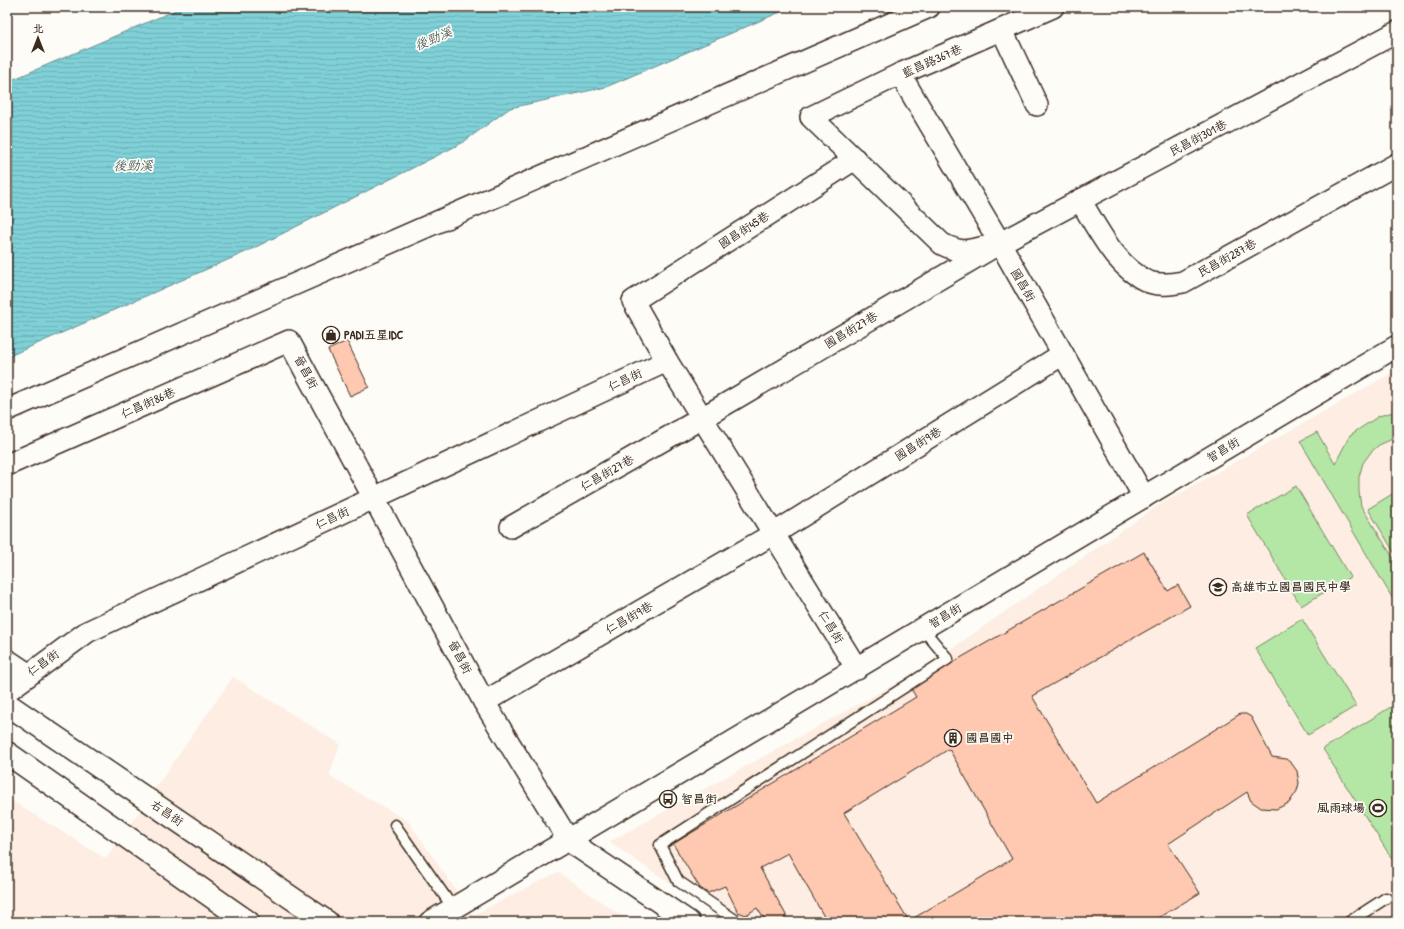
<svg xmlns="http://www.w3.org/2000/svg" width="1404" height="929" font-family="'Patrick Hand','LXGW WenKai TC',sans-serif">
	<style>
		.built { fill: #fdede2 }
		.green { fill: #b4e6a6; stroke: #788862 }
		.water { fill: url(#water-rules); stroke: #648e8d }
		.building { fill: #fec9b0; stroke: #3b2a1e; fill-rule: evenodd }
		.lines { fill: none; stroke-linecap: round; stroke-linejoin: round }
		.lane-casing { stroke: #3b2a1e; stroke-width: 13 }
		.street-casing { stroke: #3b2a1e; stroke-width: 24 }
		.primary-casing { stroke: #3b2a1e; stroke-width: 25 }
		.lane { stroke: #fdfcf7; stroke-width: 10 }
		.street { stroke: #fdfcf7; stroke-width: 21 }
		.primary { stroke: #fdfcf7; stroke-width: 22 }
		.labels { text-anchor: middle; stroke-width: 3.5; stroke-linejoin: round; paint-order: stroke }
		.street-label { font-size: 12px; fill: #3b2a1e; stroke: #fdfcf7 }
		.poi-label { font-size: 12px; font-weight: bold; fill: #3b2a1e; stroke: #fdfcf7; text-anchor: start }
		.water-label { font-size: 13px; font-style: italic; fill: #4f5c56; stroke: #fdfcf7 }
	</style>
	<defs>
		<pattern id="water-rules" width="6" height="5" patternUnits="userSpaceOnUse"><rect width="6" height="5" fill="#7fd0d7"/><path d="M0 2.5h6" fill="none" stroke="#6fb3b8"/></pattern>
	</defs>
	<rect width="100%" height="100%" fill="#fdfcf7"/>
	<filter id="ink" filterUnits="userSpaceOnUse"><feTurbulence type="fractalNoise" baseFrequency=".025" numOctaves="2"/><feDisplacementMap in="SourceGraphic" scale="8" xChannelSelector="R" yChannelSelector="G"/><feConvolveMatrix kernelMatrix="1 2 1 2 8 2 1 2 1" color-interpolation-filters="sRGB"/></filter>
	<g filter="url(#ink)">
		<!-- built -->
		<g class="built">
			<polygon points="1397,370 1397,922 727,922 609,842 924,668 1156,507"/>
			<polygon points="233,677 340,744 329,776 408,821 473,915 558,872 630,922 14,922 7,913 7,798 106,859"/>
		</g>
		<!-- green -->
		<g class="green">
			<polygon points="1397,411 1397,437 1379,445 1371,452 1363,463 1359,477 1359,492 1361,506 1397,564 1397,606 1300,441 1317,432 1335,464 1350,435 1379,416"/>
			<polygon points="1296,486 1350,577 1301,606 1247,515"/>
			<polygon points="1397,491 1397,557 1368,509"/>
			<polygon points="1302,619 1356,706 1308,735 1255,648"/>
			<polygon points="1397,703 1397,867 1323,749"/>
		</g>
		<!-- water -->
		<polygon class="water" points="183,7 792,7 606,87 510,108 462,143 248,251 7,357 7,82"/>
		<!-- building -->
		<g class="building">
			<polygon points="347,341 369,387 350,396 328,350"/>
			<path d="M 1144,552 L 1168,591 L 1178,585 L 1190,606 L 1032,696 L 1096,803 L 1240,714 L 1246,714 L 1251,717 L 1272,757 L 1286,759 L 1292,764 L 1297,771 L 1299,783 L 1297,791 L 1289,803 L 1276,809 L 1261,808 L 1251,801 L 1247,792 L 1168,844 L 1200,893 L 1151,922 L 827,922 L 788,853 L 760,868 L 786,915 L 783,922 L 766,922 L 757,908 L 746,915 L 738,912 L 725,886 L 708,893 L 700,888 L 673,844 L 916,697 L 910,687 ZM 949,749 L 1012,859 L 909,921 L 844,813 Z"/>
		</g>
		<g class="lines">
			<defs>
				<g id="lane">
					<polyline points="395,825 453,908"/>
					<polyline points="738,922 678,881 660,845 948,659 923,629"/>
					<polyline points="1349,922 1386,898"/>
				</g>
				<g id="street">
					<polyline points="1002,30 1037,105"/>
					<polyline points="900,74 1000,243 1144,497"/>
					<polyline points="855,159 633,301 667,361 857,669"/>
					<path d="M 1080,200 C 1098,229 1116,268 1149,282 C 1160,286 1172,284 1183,282 L 1397,164"/>
					<path d="M 985,247 C 965,252 960,253 942,244 L 811,117 L 900,74 L 1053,7"/>
					<polyline points="7,410 929,7"/>
					<polyline points="7,465 289,341 484,702 569,841 689,922"/>
					<polyline points="511,527 702,418 1000,243 1397,32"/>
					<polyline points="7,660 28,674"/>
					<polyline points="7,691 87,632 667,361"/>
					<polyline points="484,702 773,534 1063,354"/>
					<polyline points="430,922 1397,346"/>
				</g>
				<g id="primary">
					<polyline points="7,704 327,922"/>
					<polyline points="7,753 248,922"/>
				</g>
			</defs>
			<!-- lane casing -->
			<use href="#lane" class="lane-casing"/>
			<!-- street casing -->
			<use href="#street" class="street-casing"/>
			<!-- primary casing -->
			<use href="#primary" class="primary-casing"/>
			<!-- lane -->
			<use href="#lane" class="lane"/>
			<!-- street -->
			<use href="#street" class="street"/>
			<!-- primary -->
			<use href="#primary" class="primary"/>
		</g>
	</g>
	<!-- icons -->
	<defs>
		<symbol id="shop-ring" viewBox="-11 -11 22 22"><circle r="9.5" fill="#fdfcf7" stroke="#3b2a1e" stroke-width="1.5"/><path d="M-5-2.5h2.3a2.7 3.5 0 0 1 5.4 0H5L5.5 6h-11ZM-1.5-2.5h3a1.5 2.3 0 0 0-3 0Z" fill="#3b2a1e"/></symbol>
		<symbol id="school-ring" viewBox="-11 -11 22 22"><circle r="9.5" fill="#fdfcf7" stroke="#3b2a1e" stroke-width="1.5"/><path d="M0-5L7-2L0 1L-7-2ZM-4 1L0 2.5L4 1V4Q0 6-4 4Z" fill="#3b2a1e"/></symbol>
		<symbol id="building-ring" viewBox="-11 -11 22 22"><circle r="9.5" fill="#fdfcf7" stroke="#3b2a1e" stroke-width="1.5"/><path d="M-4-6H4V6H1V3H-1V6H-4ZM-2.5-4.3h1.7v1.8h-1.7ZM.8-4.3h1.7v1.8H.8ZM-2.5-1h1.7V.8h-1.7ZM.8-1h1.7V.8H.8Z" fill="#3b2a1e"/></symbol>
		<symbol id="bus-ring" viewBox="-11 -11 22 22"><circle r="9.5" fill="#fdfcf7" stroke="#3b2a1e" stroke-width="1.5"/><path d="M-5-6H5V4H4V6H2V4H-2V6H-4V4H-5ZM-3.5-4V0h7V-4ZM-3.5 1.2v1.5H-2V1.2ZM2 1.2v1.5H3.5V1.2Z" fill="#3b2a1e"/></symbol>
		<symbol id="stadium-ring" viewBox="-11 -11 22 22"><circle r="9.5" fill="#fdfcf7" stroke="#3b2a1e" stroke-width="1.5"/><path d="M0-5a6.5 5 0 1 0 0 10a6.5 5 0 1 0 0-10ZM-3.5-1.8h7v3.6h-7Z" fill="#3b2a1e"/></symbol>
	</defs>
	<g fill-rule="evenodd">
		<use href="#shop-ring" x="321" y="325" width="20" height="20"/>
		<use href="#school-ring" x="1208" y="577" width="20" height="20"/>
		<use href="#building-ring" x="943" y="728" width="20" height="20"/>
		<use href="#bus-ring" x="658" y="789" width="20" height="20"/>
		<use href="#stadium-ring" x="1368" y="798" width="20" height="20"/>
	</g>
	<g class="labels">
		<!-- street labels -->
		<g class="street-label">
			<text transform="translate(932 61) rotate(-24)" y="4">藍昌路367巷</text>
			<text transform="translate(1198 138) rotate(-28)" y="4">民昌街301巷</text>
			<text transform="translate(744 230) rotate(-33)" y="4">國昌街45巷</text>
			<text transform="translate(1227 258) rotate(-29)" y="4">民昌街287巷</text>
			<text transform="translate(1023 285) rotate(60)" y="4">國昌街</text>
			<text transform="translate(851 330) rotate(-31)" y="4">國昌街27巷</text>
			<text transform="translate(306 372) rotate(62)" y="4">晉昌街</text>
			<text transform="translate(625 380) rotate(-25)" y="4">仁昌街</text>
			<text transform="translate(148 403) rotate(-24)" y="4">仁昌街86巷</text>
			<text transform="translate(918 444) rotate(-32)" y="4">國昌街9巷</text>
			<text transform="translate(1223 450) rotate(-31)" y="4">智昌街</text>
			<text transform="translate(607 473) rotate(-30)" y="4">仁昌街27巷</text>
			<text transform="translate(332 518) rotate(-25)" y="4">仁昌街</text>
			<text transform="translate(945 616) rotate(-31)" y="4">智昌街</text>
			<text transform="translate(629 618) rotate(-30)" y="4">仁昌街9巷</text>
			<text transform="translate(831 627) rotate(58)" y="4">仁昌街</text>
			<text transform="translate(460 657) rotate(62)" y="4">晉昌街</text>
			<text transform="translate(43 663) rotate(-36)" y="4">仁昌街</text>
			<text transform="translate(167 813) rotate(34)" y="4">右昌街</text>
		</g>
		<!-- poi labels -->
		<g class="poi-label">
			<text x="344" y="339">PADI五星IDC</text>
			<text x="1231" y="591">高雄市立國昌國民中學</text>
			<text x="966" y="742">國昌國中</text>
			<text x="681" y="803">智昌街</text>
			<text x="1365" y="812" text-anchor="end">風雨球場</text>
		</g>
		<!-- water labels -->
		<g class="water-label">
			<text transform="translate(433 38) rotate(-23)" y="5">後勁溪</text>
			<text x="133" y="170">後勁溪</text>
		</g>
	</g>
	<!-- margin -->
	<rect width="1404" height="929" fill="none" stroke="#fdfcf7" stroke-width="24"/>
	<rect x="12" y="12" width="1380" height="905" fill="none" stroke="#3b2a1e" stroke-width="1.5" filter="url(#ink)"/>
	<!-- north arrow -->
	<g transform="translate(38 38)" stroke="#fdfcf7" stroke-width="3" paint-order="stroke">
	<path d="M0-3L7 15L0 10L-7 15Z" fill="#3b2a1e"/>
	<text y="-6" font-size="11" font-weight="bold" text-anchor="middle" fill="#3b2a1e">北</text>
	</g>
</svg>
